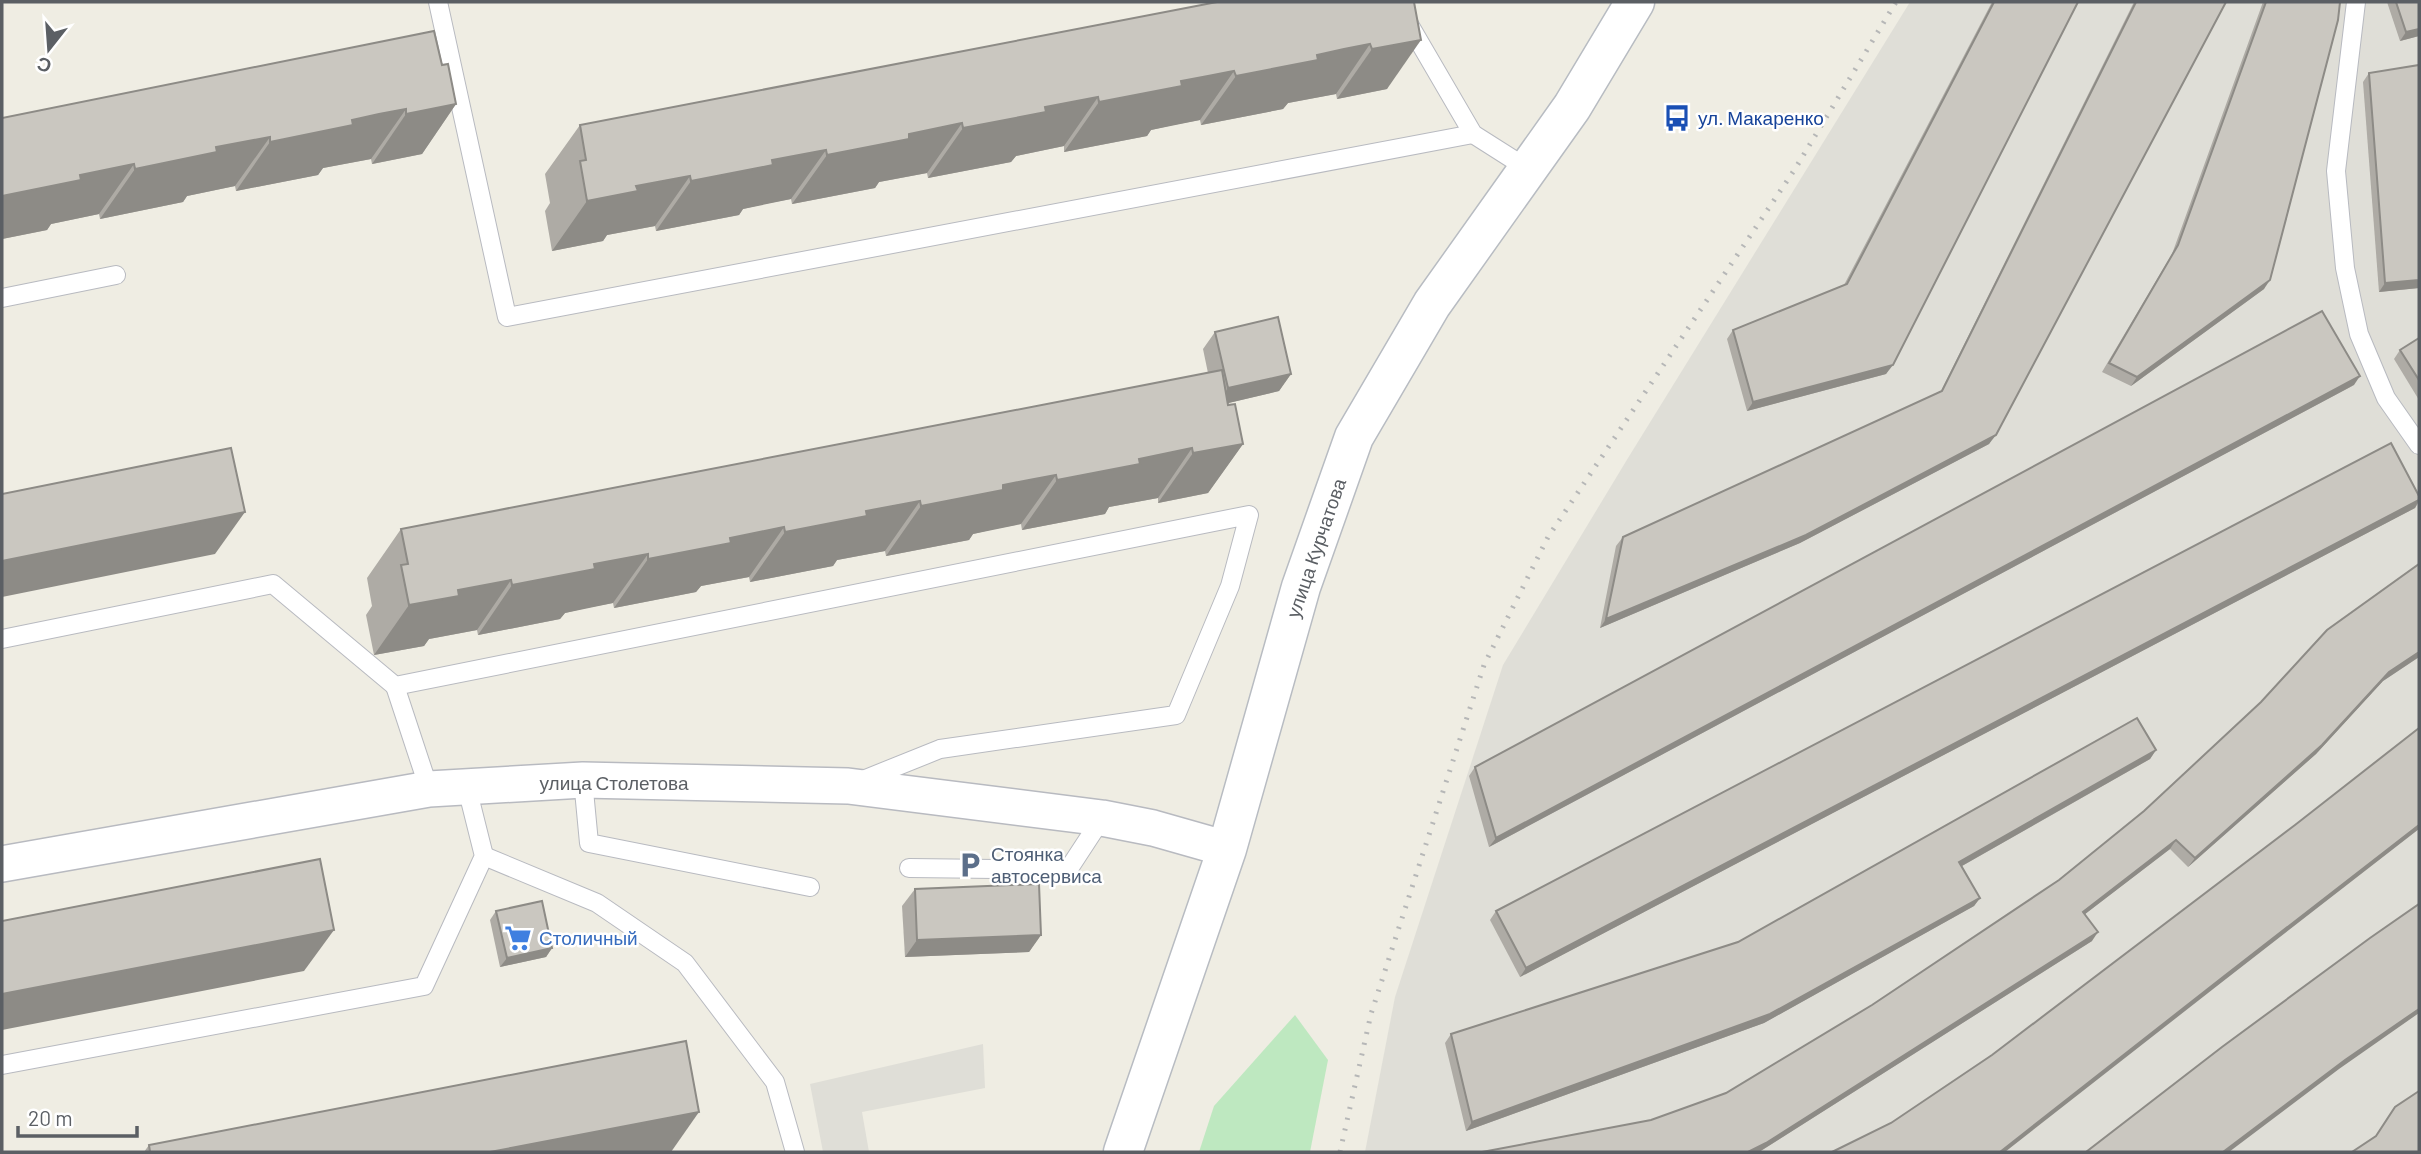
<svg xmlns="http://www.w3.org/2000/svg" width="2421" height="1154" font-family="Barlow,sans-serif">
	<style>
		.industrial { fill: #dfded7 }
		.green { fill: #bee8c0 }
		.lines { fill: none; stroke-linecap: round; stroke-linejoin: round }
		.service-casing { stroke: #b8bac0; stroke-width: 20 }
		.minor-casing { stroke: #b8bac0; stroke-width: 38 }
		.secondary-casing { stroke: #b8bcc2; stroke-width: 41 }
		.service { stroke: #fff; stroke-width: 18 }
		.minor { stroke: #fff; stroke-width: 35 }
		.secondary { stroke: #fff; stroke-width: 38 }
		.rail { stroke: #b6b7b7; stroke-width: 5; stroke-dasharray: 2 9; stroke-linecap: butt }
		.wall { fill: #aeaba5 }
		.shaded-wall { fill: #8d8b86 }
		.building { fill: #cac7c0; stroke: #8d8b86; stroke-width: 2 }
		.labels { text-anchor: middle; stroke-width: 5; stroke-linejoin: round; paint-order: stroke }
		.transit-label { font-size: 19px; fill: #164399; stroke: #fff; text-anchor: start }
		.street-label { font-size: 19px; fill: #5b5f64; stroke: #fff }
		.service-label { font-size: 19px; fill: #4e5e75; stroke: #fff; text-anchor: start }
		.shop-label { font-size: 19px; fill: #366cbe; stroke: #fff; text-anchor: start }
	</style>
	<rect width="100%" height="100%" fill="#efede3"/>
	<!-- industrial -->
	<g class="industrial">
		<polygon points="1910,2 2419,2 2419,1152 1365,1152 1395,997 1503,665 1628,458"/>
		<polygon points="983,1044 985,1088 862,1112 869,1152 823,1152 810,1084"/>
	</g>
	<!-- green -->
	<polygon class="green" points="1295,1015 1328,1060 1310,1152 1199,1152 1214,1106"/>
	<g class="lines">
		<defs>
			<g id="service">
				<polyline points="438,2 507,317 1473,134"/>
				<polyline points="1396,2 1473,134 1528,169"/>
				<polyline points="2356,2 2336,171 2345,268 2359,334 2386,398 2419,445"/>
				<polyline points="2,298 116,275"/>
				<polyline points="2,639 273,584 395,686 1249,515 1230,586 1176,715 940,749 858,782"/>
				<polyline points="395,686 429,789"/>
				<polyline points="583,780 589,843 810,887"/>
				<polyline points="484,856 597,903 685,963 775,1082 795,1152"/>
				<polyline points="909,868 1068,870 1102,818"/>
				<polyline points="2,1065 424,986 484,856 467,788"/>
			</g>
			<polyline id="minor" points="2,864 429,789 583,780 848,786 1102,818 1153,828 1227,849"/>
			<polyline id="secondary" points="1123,1152 1227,849 1301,587 1354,437 1432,304 1572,107 1635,2"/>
		</defs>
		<!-- service casing -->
		<use href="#service" class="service-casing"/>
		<!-- minor casing -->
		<use href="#minor" class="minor-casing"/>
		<!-- secondary casing -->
		<use href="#secondary" class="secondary-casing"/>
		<!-- service -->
		<use href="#service" class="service"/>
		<!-- minor -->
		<use href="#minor" class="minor"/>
		<!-- secondary -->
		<use href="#secondary" class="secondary"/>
		<!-- rail -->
		<polyline class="rail" points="1340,1152 1371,1014 1484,665 1548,537 1795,169 1896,2"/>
	</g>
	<!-- wall -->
	<g class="wall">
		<polygon points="1414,2 1387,89 1337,99 1336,94 1309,99 1288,103 1283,109 1201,125 1200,120 1173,125 1151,130 1147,136 1064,152 1064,146 1016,156 1011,162 928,178 927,173 879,182 875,188 792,204 791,199 764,204 743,209 739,215 656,231 655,226 607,235 603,241 552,251 545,211 550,203 545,174 580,125"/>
		<polygon points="1992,2 2078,2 1886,374 1747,411 1727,339 1733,330 1844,285"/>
		<polygon points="2134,2 2226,2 1989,444 1800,543 1600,628 1616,546 1623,537 1940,393"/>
		<polygon points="2263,2 2340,2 2264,289 2131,386 2102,372 2172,254"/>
		<polygon points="2387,2 2419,2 2419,36 2400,41"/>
		<polygon points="442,65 456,104 422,154 372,164 371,159 344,164 323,168 318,175 236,191 235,186 187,196 183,202 100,219 99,214 51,224 47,230 2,239 2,118"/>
		<polygon points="2369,73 2419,288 2379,292 2363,82"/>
		<polygon points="1215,332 1291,374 1279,391 1228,403 1243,444 1208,493 1158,503 1158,498 1109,507 1105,514 1022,530 1021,524 994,529 973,534 969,540 886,556 885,551 837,560 833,566 750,582 749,577 701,586 696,592 614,608 613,603 586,608 565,613 560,619 478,635 477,630 429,639 424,646 374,655 366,615 372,606 367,578 401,529 1208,373 1203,349"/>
		<polygon points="2419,338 2419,400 2394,359 2400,350"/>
		<polygon points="2354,385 1489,847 1469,776 1475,767"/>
		<polygon points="2419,496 2419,502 2415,508 1520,977 1490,920 1496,911"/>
		<polygon points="2419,564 2419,657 2383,681 2316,754 2188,867 2170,849 2085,914 2092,941 1759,1152 1482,1152 1651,1120 1726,1093 1872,1005 2059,880 2144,811"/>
		<polygon points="2156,750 2150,759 1962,866 1980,898 1974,906 1764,1023 1466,1131 1445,1043 1451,1034 1738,942"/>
		<polygon points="915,889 1041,935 1029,952 905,957 902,906"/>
		<polygon points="496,911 552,948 546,957 500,967 490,920"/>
		<polygon points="149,1145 671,1152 144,1152"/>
	</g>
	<!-- shaded-wall -->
	<g class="shaded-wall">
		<polygon points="2419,29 2419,36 2400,41 2406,32"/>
		<polygon points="1421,40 1387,89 1337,99 1372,49"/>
		<polygon points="1370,44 1336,94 1288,103 1283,109 1201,125 1236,76 1317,55"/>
		<polygon points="1234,71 1200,120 1151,130 1147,136 1064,152 1099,102 1181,81"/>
		<polygon points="1098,97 1064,146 1016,156 1011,162 928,178 963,128 1045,107"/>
		<polygon points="456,104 422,154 372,164 406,114"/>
		<polygon points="406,109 371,159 323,168 318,175 236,191 270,142 352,120"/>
		<polygon points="962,123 927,173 879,182 875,188 792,204 827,155 909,134"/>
		<polygon points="270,137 235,186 187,196 183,202 100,219 135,169 216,147"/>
		<polygon points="826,150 791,199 743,209 739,215 656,231 691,181 772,160"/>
		<polygon points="134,164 99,214 51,224 47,230 2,239 2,196 80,175"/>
		<polygon points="690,176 655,226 607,235 603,241 552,251 587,201 636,186"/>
		<polygon points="2270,280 2264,289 2131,386 2137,377"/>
		<polygon points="2419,280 2419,288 2379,292 2385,283"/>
		<polygon points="1893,365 1886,374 1747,411 1753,402"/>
		<polygon points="1291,374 1279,391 1216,406 1228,388"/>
		<polygon points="2360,376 2354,385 1489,847 1496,838"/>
		<polygon points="1996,435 1989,444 1800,543 1600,628 1606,619"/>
		<polygon points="1243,444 1208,493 1158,503 1193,453"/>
		<polygon points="1192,448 1158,498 1109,507 1105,514 1022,530 1057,480 1139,459"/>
		<polygon points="1056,475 1021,524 973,534 969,540 886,556 921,506 1003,485"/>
		<polygon points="2419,500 2415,508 1520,977 1526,968"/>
		<polygon points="920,501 885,551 837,560 833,566 750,582 785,532 866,511"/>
		<polygon points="245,512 215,554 2,597 2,561"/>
		<polygon points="784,527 749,577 701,586 696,592 614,608 648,559 730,538"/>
		<polygon points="648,554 613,603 565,613 560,619 478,635 512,585 594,564"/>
		<polygon points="511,580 477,630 429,639 424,646 374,655 409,605 458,590"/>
		<polygon points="2419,652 2419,657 2383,681 2316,754 2188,867 2195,858 2389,672"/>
		<polygon points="2156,750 2150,759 1953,871 1959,862"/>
		<polygon points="2419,825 2419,829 2217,986 2005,1152 2000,1152 2223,977"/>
		<polygon points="2176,840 2170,849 2076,921 2083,912"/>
		<polygon points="1980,898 1974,906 1764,1023 1466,1131 1472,1122"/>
		<polygon points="334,930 304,971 2,1030 2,994"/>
		<polygon points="2098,932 2092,941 1759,1152 1748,1152"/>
		<polygon points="1041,935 1029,952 905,957 917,940"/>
		<polygon points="552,948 546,957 500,967 507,958"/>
		<polygon points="2419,1009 2419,1013 2339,1069 2229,1152 2223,1152 2345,1060"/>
		<polygon points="699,1112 671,1152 490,1152"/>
	</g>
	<!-- building -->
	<g class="building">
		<polygon points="1217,2 1414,2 1421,40 1372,49 1370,44 1344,49 1317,55 1318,60 1236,76 1234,71 1208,76 1181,81 1182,86 1099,102 1098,97 1045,107 1046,112 963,128 962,123 909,134 909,139 827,155 826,150 772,160 773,165 691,181 690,176 636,186 638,191 587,201 580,161 586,160 580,125"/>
		<polygon points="1994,2 2078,2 1893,365 1753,402 1733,330 1847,284"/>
		<polygon points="2136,2 2226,2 1996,435 1806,535 1606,619 1623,537 1942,391"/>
		<polygon points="2266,2 2340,2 2338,20 2270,280 2137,377 2109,363 2178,245"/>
		<polygon points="2396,2 2419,2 2419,29 2406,32"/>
		<polygon points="434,31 442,65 448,64 456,104 406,114 406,109 379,114 352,120 353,125 270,142 270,137 216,147 217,152 135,169 134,164 80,175 81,180 2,196 2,118"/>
		<polygon points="2419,65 2419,280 2385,283 2369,73"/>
		<polygon points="2322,311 2360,376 1496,838 1475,767"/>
		<polygon points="1278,317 1291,374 1228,388 1215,332"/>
		<polygon points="2419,338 2419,380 2400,350"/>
		<polygon points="1222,370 1228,405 1235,404 1243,444 1193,453 1192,448 1139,459 1140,464 1057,480 1056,475 1029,480 1003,485 1003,490 921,506 920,501 866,511 867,516 785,532 784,527 730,538 731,543 648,559 648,554 594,564 595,569 512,585 511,580 458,590 459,596 409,605 401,565 408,564 401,529"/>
		<polygon points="2391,443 2419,496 2419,500 1526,968 1496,911"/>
		<polygon points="231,448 245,512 2,561 2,494"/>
		<polygon points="2419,564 2419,652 2389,672 2322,745 2195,858 2176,840 2083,912 2098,932 1766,1143 1748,1152 1482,1152 1651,1120 1726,1093 1872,1005 2059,880 2144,811 2261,702 2327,630"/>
		<polygon points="2137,718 2156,750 1959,862 1980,898 1770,1014 1472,1122 1451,1034 1738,942"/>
		<polygon points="2419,728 2419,825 2223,977 2000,1152 1832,1152 1891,1123 1992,1055 2295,825"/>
		<polygon points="320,859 334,930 2,994 2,921"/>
		<polygon points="1039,884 1041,935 917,940 915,889"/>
		<polygon points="542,901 552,948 507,958 496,911"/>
		<polygon points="2419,904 2419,1009 2345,1060 2223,1152 2086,1152 2222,1047 2370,938"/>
		<polygon points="686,1041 699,1112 490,1152 150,1152 149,1145"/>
		<polygon points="2419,1091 2419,1152 2352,1152 2376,1136 2395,1107"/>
	</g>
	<!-- icons -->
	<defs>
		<symbol id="bus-bare" viewBox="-9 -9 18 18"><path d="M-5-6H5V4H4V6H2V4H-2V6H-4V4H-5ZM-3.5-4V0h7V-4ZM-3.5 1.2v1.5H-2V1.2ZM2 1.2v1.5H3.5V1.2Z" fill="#1a4fb4" stroke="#fff" stroke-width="2.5" paint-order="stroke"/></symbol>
		<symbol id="parking-bare" viewBox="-9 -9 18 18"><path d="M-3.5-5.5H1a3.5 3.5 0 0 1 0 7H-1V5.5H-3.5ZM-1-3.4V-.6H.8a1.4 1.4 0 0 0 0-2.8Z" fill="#5c6f8a" stroke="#fff" stroke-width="2.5" paint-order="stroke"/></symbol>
		<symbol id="supermarket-bare" viewBox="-9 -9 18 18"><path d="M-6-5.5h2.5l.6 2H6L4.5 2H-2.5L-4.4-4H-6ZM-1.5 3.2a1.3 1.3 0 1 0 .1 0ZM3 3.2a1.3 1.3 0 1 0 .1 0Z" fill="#3f7fe0" stroke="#fff" stroke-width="2.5" paint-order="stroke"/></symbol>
	</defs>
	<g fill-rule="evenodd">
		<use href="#bus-bare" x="1658" y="99" width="38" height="38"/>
		<use href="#parking-bare" x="951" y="846" width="38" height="38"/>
		<use href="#supermarket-bare" x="499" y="919" width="38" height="38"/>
	</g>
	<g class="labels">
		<!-- transit labels -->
		<g class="transit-label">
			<text x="1698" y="125">ул. Макаренко</text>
		</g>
		<!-- street labels -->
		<g class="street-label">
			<text transform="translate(1316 548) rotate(-71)" y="7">улица Курчатова</text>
			<text x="614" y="790">улица Столетова</text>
		</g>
		<!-- service labels -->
		<g class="service-label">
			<text x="991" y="861">Стоянка<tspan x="991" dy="22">автосервиса</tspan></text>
		</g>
		<!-- shop labels -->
		<g class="shop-label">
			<text x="539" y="945">Столичный</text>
		</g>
	</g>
	<!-- border -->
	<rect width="2421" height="1154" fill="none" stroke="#5b5f64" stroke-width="7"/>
	<!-- north arrow -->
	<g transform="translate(49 49) rotate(197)" stroke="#ffffff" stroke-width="5" paint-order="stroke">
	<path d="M0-5L12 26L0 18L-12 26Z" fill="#5b5f64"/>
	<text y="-10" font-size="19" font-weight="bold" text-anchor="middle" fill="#5b5f64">С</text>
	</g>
	<!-- scale -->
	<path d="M18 1126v10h119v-10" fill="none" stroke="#5b5f64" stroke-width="3.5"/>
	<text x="28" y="1126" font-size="21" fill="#5b5f64" stroke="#ffffff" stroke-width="5" paint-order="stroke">20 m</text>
</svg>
